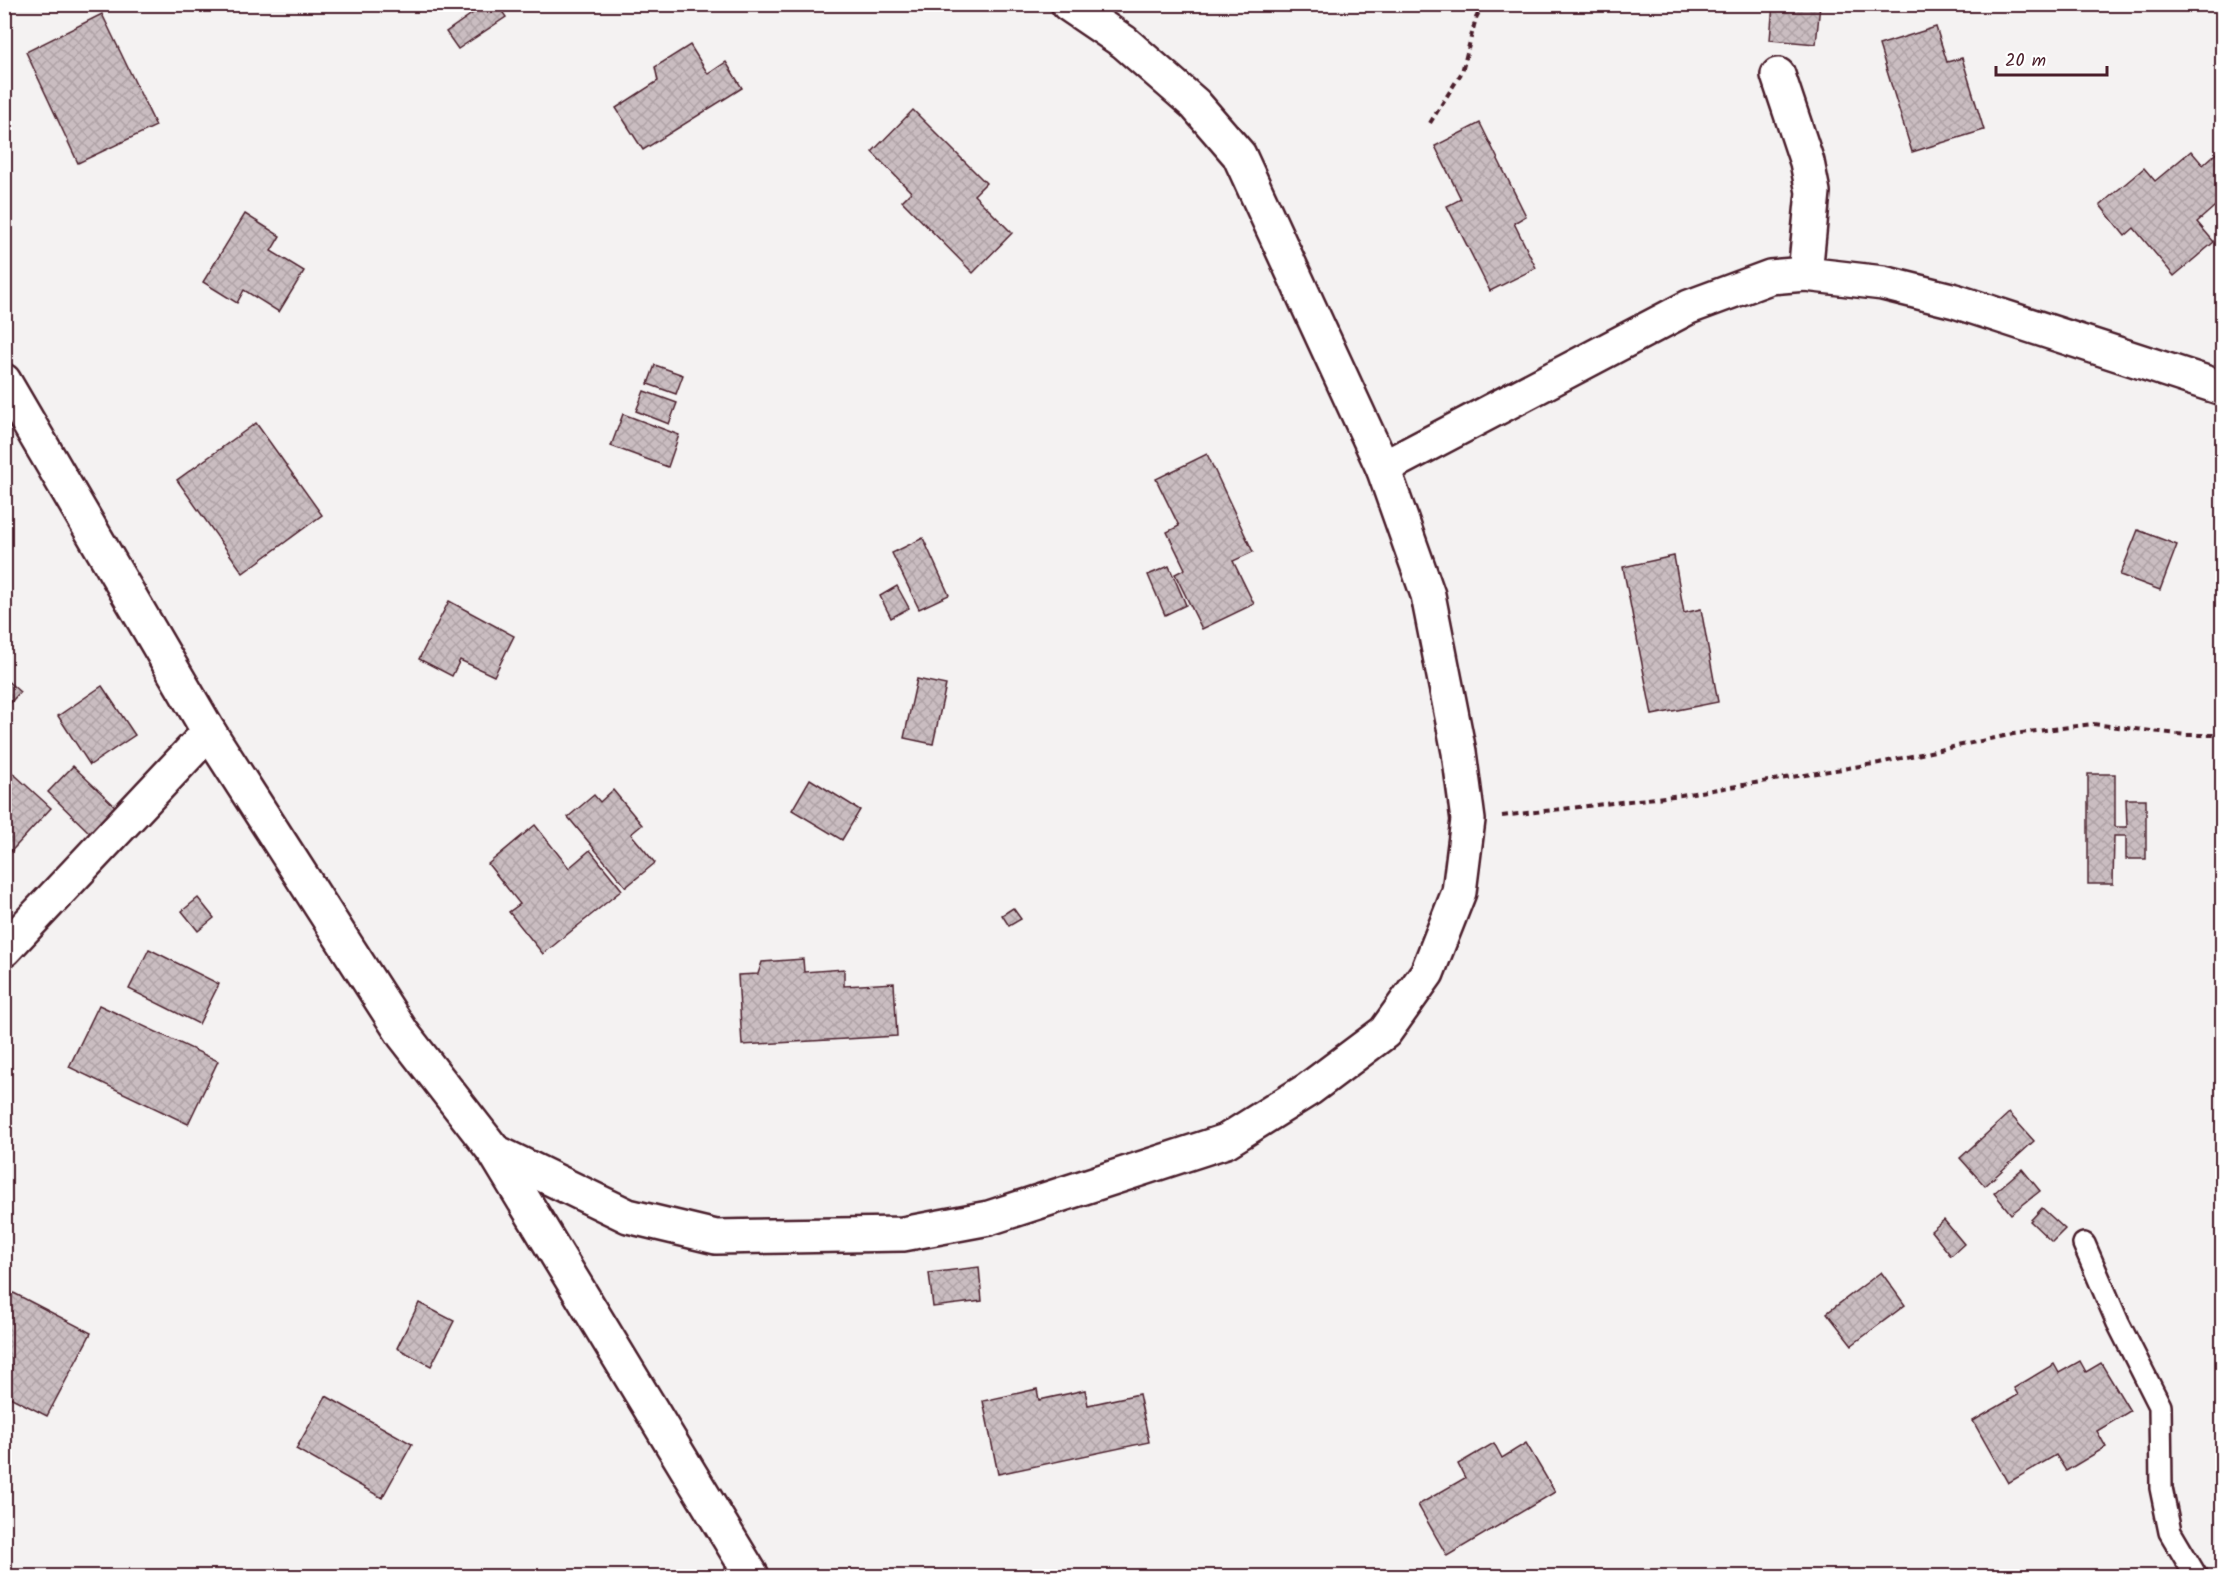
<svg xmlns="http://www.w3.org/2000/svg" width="2227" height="1581" font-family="Kalam,sans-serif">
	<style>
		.building { fill: url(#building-cross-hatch); stroke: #4a1f2b; stroke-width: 1.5 }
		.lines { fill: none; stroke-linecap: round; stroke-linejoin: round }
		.service-casing { stroke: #4a1f2b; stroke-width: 26 }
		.minor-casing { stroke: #4a1f2b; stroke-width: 38 }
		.path { stroke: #4a1f2b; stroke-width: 4; stroke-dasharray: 6 4.5; stroke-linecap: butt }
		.service { stroke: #fff; stroke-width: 21 }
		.minor { stroke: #fff; stroke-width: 33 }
	</style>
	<defs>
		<pattern id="building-cross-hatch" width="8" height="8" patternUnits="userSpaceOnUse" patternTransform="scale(1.5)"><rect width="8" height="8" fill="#cabdc1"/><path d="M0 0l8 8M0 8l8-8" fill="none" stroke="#afa2a6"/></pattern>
	</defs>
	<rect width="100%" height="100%" fill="#f4f2f2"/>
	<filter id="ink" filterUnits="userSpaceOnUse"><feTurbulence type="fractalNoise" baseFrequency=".0167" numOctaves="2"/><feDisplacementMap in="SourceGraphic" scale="12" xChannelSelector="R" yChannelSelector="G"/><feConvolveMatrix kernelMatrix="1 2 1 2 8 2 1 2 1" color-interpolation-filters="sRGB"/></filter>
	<g filter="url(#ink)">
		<!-- building -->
		<g class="building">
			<polygon points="486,4 497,4 506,17 458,49 446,32"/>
			<polygon points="1773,4 1820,5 1816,44 1770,40"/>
			<polygon points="102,14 156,126 78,163 26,52"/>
			<polygon points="1936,27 1947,62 1962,58 1984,130 1912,152 1879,45"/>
			<polygon points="690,45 708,74 726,62 742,88 643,150 616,108 658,81 655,67"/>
			<polygon points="913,110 986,183 974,195 1012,233 973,273 902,201 911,192 872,152"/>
			<polygon points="1480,123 1526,216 1514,223 1536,268 1490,291 1447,206 1461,199 1435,146"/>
			<polygon points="2222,148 2222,200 2197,222 2214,242 2174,276 2134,228 2125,236 2100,205 2144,168 2155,181 2191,151 2203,165"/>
			<polygon points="245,214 280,236 271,251 304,271 279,312 244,290 237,303 203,282"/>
			<polygon points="655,365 683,375 676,394 648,384"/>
			<polygon points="644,391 677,403 669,424 636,411"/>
			<polygon points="623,414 679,435 668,467 611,446"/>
			<polygon points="256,423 322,515 243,573 177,480"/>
			<polygon points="1207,454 1253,552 1233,561 1254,604 1202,629 1175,574 1185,569 1167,532 1179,526 1156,479"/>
			<polygon points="2138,530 2177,545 2160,590 2120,575"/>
			<polygon points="923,538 949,595 919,609 892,553"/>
			<polygon points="1674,556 1684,613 1701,609 1718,702 1652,715 1623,567"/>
			<polygon points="1169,566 1186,605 1165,615 1148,575"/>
			<polygon points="897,586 909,608 891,618 880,596"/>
			<polygon points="449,601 514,636 494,676 460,660 452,676 419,659"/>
			<polygon points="4,678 20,692 4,710"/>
			<polygon points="917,679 946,685 933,744 904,738"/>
			<polygon points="102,686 135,735 90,765 58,716"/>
			<polygon points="4,765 51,808 4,859"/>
			<polygon points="73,766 120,811 94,837 48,792"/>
			<polygon points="2088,774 2115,774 2115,827 2127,827 2126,799 2146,799 2146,859 2126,859 2126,836 2114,836 2113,884 2088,884"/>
			<polygon points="810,779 860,810 842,840 792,810"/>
			<polygon points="613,790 642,825 631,834 655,863 626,887 568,817 594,795 600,802"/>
			<polygon points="535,825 569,868 590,850 622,890 543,954 509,912 520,904 488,864"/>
			<polygon points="198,898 214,918 198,931 182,911"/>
			<polygon points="1013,908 1021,919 1009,926 1002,915"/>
			<polygon points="149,949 219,984 199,1024 129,989"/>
			<polygon points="803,959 804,972 844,969 844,986 894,983 897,1036 742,1045 738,975 758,974 762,962"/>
			<polygon points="99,1005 218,1061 188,1124 69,1067"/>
			<polygon points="2009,1113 2034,1141 1985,1186 1960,1158"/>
			<polygon points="2022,1169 2040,1191 2011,1214 1994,1193"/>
			<polygon points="2042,1208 2065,1229 2052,1242 2030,1221"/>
			<polygon points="1944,1220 1964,1244 1951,1256 1931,1231"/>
			<polygon points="979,1267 982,1301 933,1307 929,1273"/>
			<polygon points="1881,1272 1905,1305 1852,1345 1827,1313"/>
			<polygon points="4,1288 91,1333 47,1416 4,1394"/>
			<polygon points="419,1303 454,1321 431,1366 397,1348"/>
			<polygon points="2080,1361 2086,1372 2101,1363 2130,1411 2097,1431 2106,1447 2066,1471 2056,1455 2008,1483 1973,1421 2018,1395 2014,1388 2054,1364 2059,1373"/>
			<polygon points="1037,1389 1039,1400 1085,1390 1088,1405 1139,1394 1149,1442 998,1474 983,1401"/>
			<polygon points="326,1396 412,1444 382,1498 296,1449"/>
			<polygon points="1494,1443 1502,1458 1526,1443 1555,1492 1447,1556 1418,1505 1465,1478 1458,1464"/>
		</g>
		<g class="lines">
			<defs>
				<polyline id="service" points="2084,1244 2118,1323 2160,1406 2161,1488 2170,1532 2196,1576"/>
				<g id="minor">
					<polyline points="1068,4 1124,42 1195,104 1239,155 1383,468 1689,307 1770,277 1805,274 1883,283 1955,301 2222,388"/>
					<polyline points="1778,75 1807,162 1813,192 1805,274"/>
					<polyline points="4,381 209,732 403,1034 494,1151 752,1576"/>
					<polyline points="4,950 209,732"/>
					<polyline points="494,1151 628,1216 716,1237 903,1234 989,1218 1226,1141 1309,1089 1385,1032 1427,973 1459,892 1468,820 1459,752 1428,595 1383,468"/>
				</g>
			</defs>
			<!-- service casing -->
			<use href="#service" class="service-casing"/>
			<!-- minor casing -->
			<use href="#minor" class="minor-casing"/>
			<!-- path -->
			<g class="path">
				<polyline points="1430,123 1462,72 1476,18 1483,4"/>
				<polyline points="1502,816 1681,795 1879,763 2013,734 2093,724 2186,735 2222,735"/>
			</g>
			<!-- service -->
			<use href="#service" class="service"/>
			<!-- minor -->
			<use href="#minor" class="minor"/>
		</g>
	</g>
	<!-- margin -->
	<rect width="2227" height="1581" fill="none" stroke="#fff" stroke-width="24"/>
	<rect x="12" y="12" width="2203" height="1557" fill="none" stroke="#4a1f2b" stroke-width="2" filter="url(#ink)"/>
	<!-- scale -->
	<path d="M1996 66v9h111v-9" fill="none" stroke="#4a1f2b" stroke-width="3"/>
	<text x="2005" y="66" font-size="18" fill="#4a1f2b" stroke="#ffffff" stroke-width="4.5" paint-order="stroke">20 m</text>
</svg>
